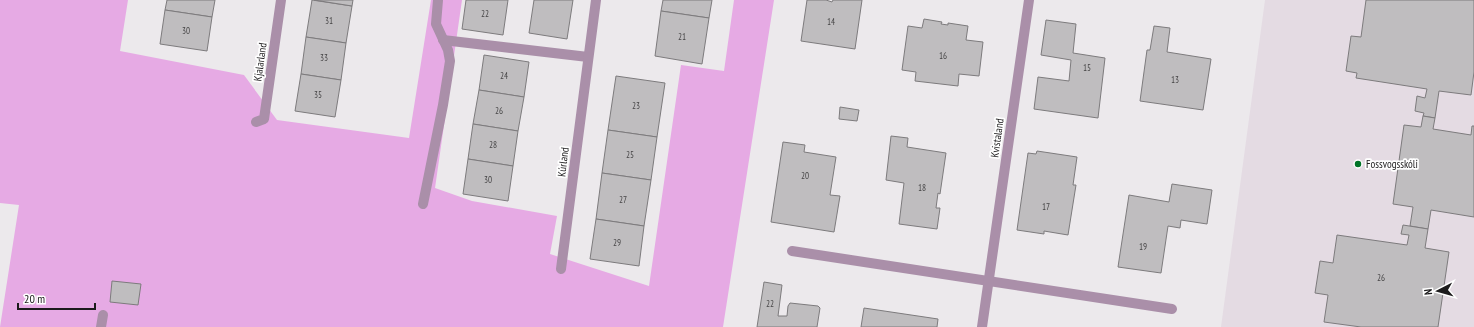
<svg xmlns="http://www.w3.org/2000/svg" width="1474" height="327" font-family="'PT Sans Narrow',sans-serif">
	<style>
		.built { fill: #e4dbe3 }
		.green { fill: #e6aae4 }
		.building { fill: #bfbdbf; stroke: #7d7b7d }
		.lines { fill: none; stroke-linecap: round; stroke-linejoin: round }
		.minor { stroke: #aa8fa9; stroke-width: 10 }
		.poi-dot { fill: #007327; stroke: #fff; stroke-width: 1.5 }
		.labels { text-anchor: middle; stroke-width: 3.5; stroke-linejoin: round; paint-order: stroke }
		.number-label { font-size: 9px; fill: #454445 }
		.street-label { font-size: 11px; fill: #1c1b1c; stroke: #fff }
		.poi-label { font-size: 11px; fill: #1c1b1c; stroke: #fff; text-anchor: start }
	</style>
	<rect width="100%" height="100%" fill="#ece9ec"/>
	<!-- built -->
	<polygon class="built" points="1265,0 1474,0 1474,327 1221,327"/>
	<!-- green -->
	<polygon class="green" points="0,0 128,0 120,51 244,75 277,120 409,138 431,0 462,0 435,188 472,201 557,216 550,254 649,286 681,65 724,71 734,0 774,0 723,327 0,327 19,205 0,203"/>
	<!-- building -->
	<g class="building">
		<polygon points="167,0 215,0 212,17 165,10"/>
		<polygon points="312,0 352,6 346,43 306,37"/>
		<polygon points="314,0 353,0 352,6"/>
		<polygon points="466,0 508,0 503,35 462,29"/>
		<polygon points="534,0 573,0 567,39 529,33"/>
		<polygon points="663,0 712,0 709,18 661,11"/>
		<polygon points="807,0 826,0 832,2 833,0 862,0 855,49 801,41"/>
		<polygon points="1366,0 1474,0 1474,72 1471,95 1439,91 1435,118 1423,116 1424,113 1415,111 1417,96 1425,98 1427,89 1356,78 1357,73 1346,71 1351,36 1361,37"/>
		<polygon points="165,10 212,17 207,51 160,44"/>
		<polygon points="661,11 709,18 702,64 655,56"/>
		<polygon points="924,19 942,22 941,24 948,25 948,23 968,26 966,40 983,42 979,76 959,74 958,86 915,81 916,72 902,70 908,26 922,28"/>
		<polygon points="1046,20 1076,24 1073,53 1105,58 1098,118 1034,109 1038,77 1069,81 1071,60 1041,55"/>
		<polygon points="1154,26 1170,28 1167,52 1211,59 1203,110 1140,101 1147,50 1150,50"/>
		<polygon points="306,37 346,43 341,80 301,74"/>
		<polygon points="484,55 529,62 524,97 479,90"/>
		<polygon points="301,74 341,80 335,117 295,111"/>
		<polygon points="616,76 665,83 657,137 608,130"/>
		<polygon points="479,90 524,97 518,131 473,124"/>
		<polygon points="840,107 859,110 857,121 839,119"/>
		<polygon points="1423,116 1435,118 1433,129 1471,135 1472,126 1474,126 1474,217 1431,210 1428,229 1410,226 1413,207 1393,204 1404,125 1421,127"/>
		<polygon points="473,124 518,131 513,166 468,159"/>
		<polygon points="608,130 657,137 651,180 602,173"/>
		<polygon points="891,136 908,138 907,147 946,153 940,194 938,193 936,208 940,208 937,229 899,224 904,183 886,180"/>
		<polygon points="783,142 805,145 804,152 836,157 830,195 840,196 834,232 771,222"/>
		<polygon points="1037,151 1077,157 1073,185 1076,185 1068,235 1044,231 1044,234 1017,230 1028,153 1036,154"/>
		<polygon points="468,159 513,166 508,201 463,194"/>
		<polygon points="602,173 651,180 644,226 596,219"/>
		<polygon points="1172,184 1212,190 1207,224 1181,220 1180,228 1168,226 1161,273 1118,267 1129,195 1169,202"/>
		<polygon points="596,219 644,226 639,266 590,259"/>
		<polygon points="1403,225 1428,229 1425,248 1449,252 1438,327 1361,327 1324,322 1328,295 1315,293 1320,261 1333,263 1337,235 1407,245 1409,235 1401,234"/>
		<polygon points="112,281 141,284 138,305 110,302"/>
		<polygon points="764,282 782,285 778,316 787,316 788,306 790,303 818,306 820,308 817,327 757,327"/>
		<polygon points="864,308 938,319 937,327 861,327"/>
	</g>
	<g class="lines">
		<!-- minor -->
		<g class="minor">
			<polyline points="443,40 588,57"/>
			<polyline points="256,122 264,119 281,0"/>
			<polyline points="423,204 443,105 450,61 448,50 436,24 438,0"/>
			<polyline points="792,251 1172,309"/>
			<polyline points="561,269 596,0"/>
			<polyline points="101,327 103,315"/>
			<polyline points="982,327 1029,0"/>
		</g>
	</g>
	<!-- markers -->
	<circle class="poi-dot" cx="1358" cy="164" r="4"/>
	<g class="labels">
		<!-- number labels -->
		<g class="number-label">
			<text x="485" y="17">22</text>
			<text x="329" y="24">31</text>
			<text x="831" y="25">14</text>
			<text x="186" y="34">30</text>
			<text x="682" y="40">21</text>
			<text x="943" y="59">16</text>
			<text x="324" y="61">33</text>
			<text x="1087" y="71">15</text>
			<text x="504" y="79">24</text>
			<text x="1175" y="83">13</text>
			<text x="318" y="98">35</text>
			<text x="636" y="109">23</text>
			<text x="499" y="114">26</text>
			<text x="493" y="148">28</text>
			<text x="630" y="158">25</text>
			<text x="805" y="179">20</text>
			<text x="488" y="183">30</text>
			<text x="922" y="191">18</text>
			<text x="623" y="203">27</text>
			<text x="1046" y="210">17</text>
			<text x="617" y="246">29</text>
			<text x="1143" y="250">19</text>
			<text x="1381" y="281">26</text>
			<text x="770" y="307">22</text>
		</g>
		<!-- street labels -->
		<g class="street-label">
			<text transform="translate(260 62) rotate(-82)" y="4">Kjalarland</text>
			<text transform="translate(997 138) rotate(-82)" y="4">Kvistaland</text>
			<text transform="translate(563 162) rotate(-83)" y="4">Kúrland</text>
		</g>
		<!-- poi labels -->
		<g class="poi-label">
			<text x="1366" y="168">Fossvogsskóli</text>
		</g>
	</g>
	<!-- north arrow -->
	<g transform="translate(1438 291) rotate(264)" stroke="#ffffff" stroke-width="3" paint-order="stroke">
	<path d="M0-3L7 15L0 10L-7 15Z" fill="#1c1b1c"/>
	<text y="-6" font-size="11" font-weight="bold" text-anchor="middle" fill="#1c1b1c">N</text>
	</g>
	<!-- scale -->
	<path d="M18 303v6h77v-6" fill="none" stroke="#1c1b1c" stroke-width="2"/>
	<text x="24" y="303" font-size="12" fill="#1c1b1c" stroke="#ffffff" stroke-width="3" paint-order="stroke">20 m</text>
</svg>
